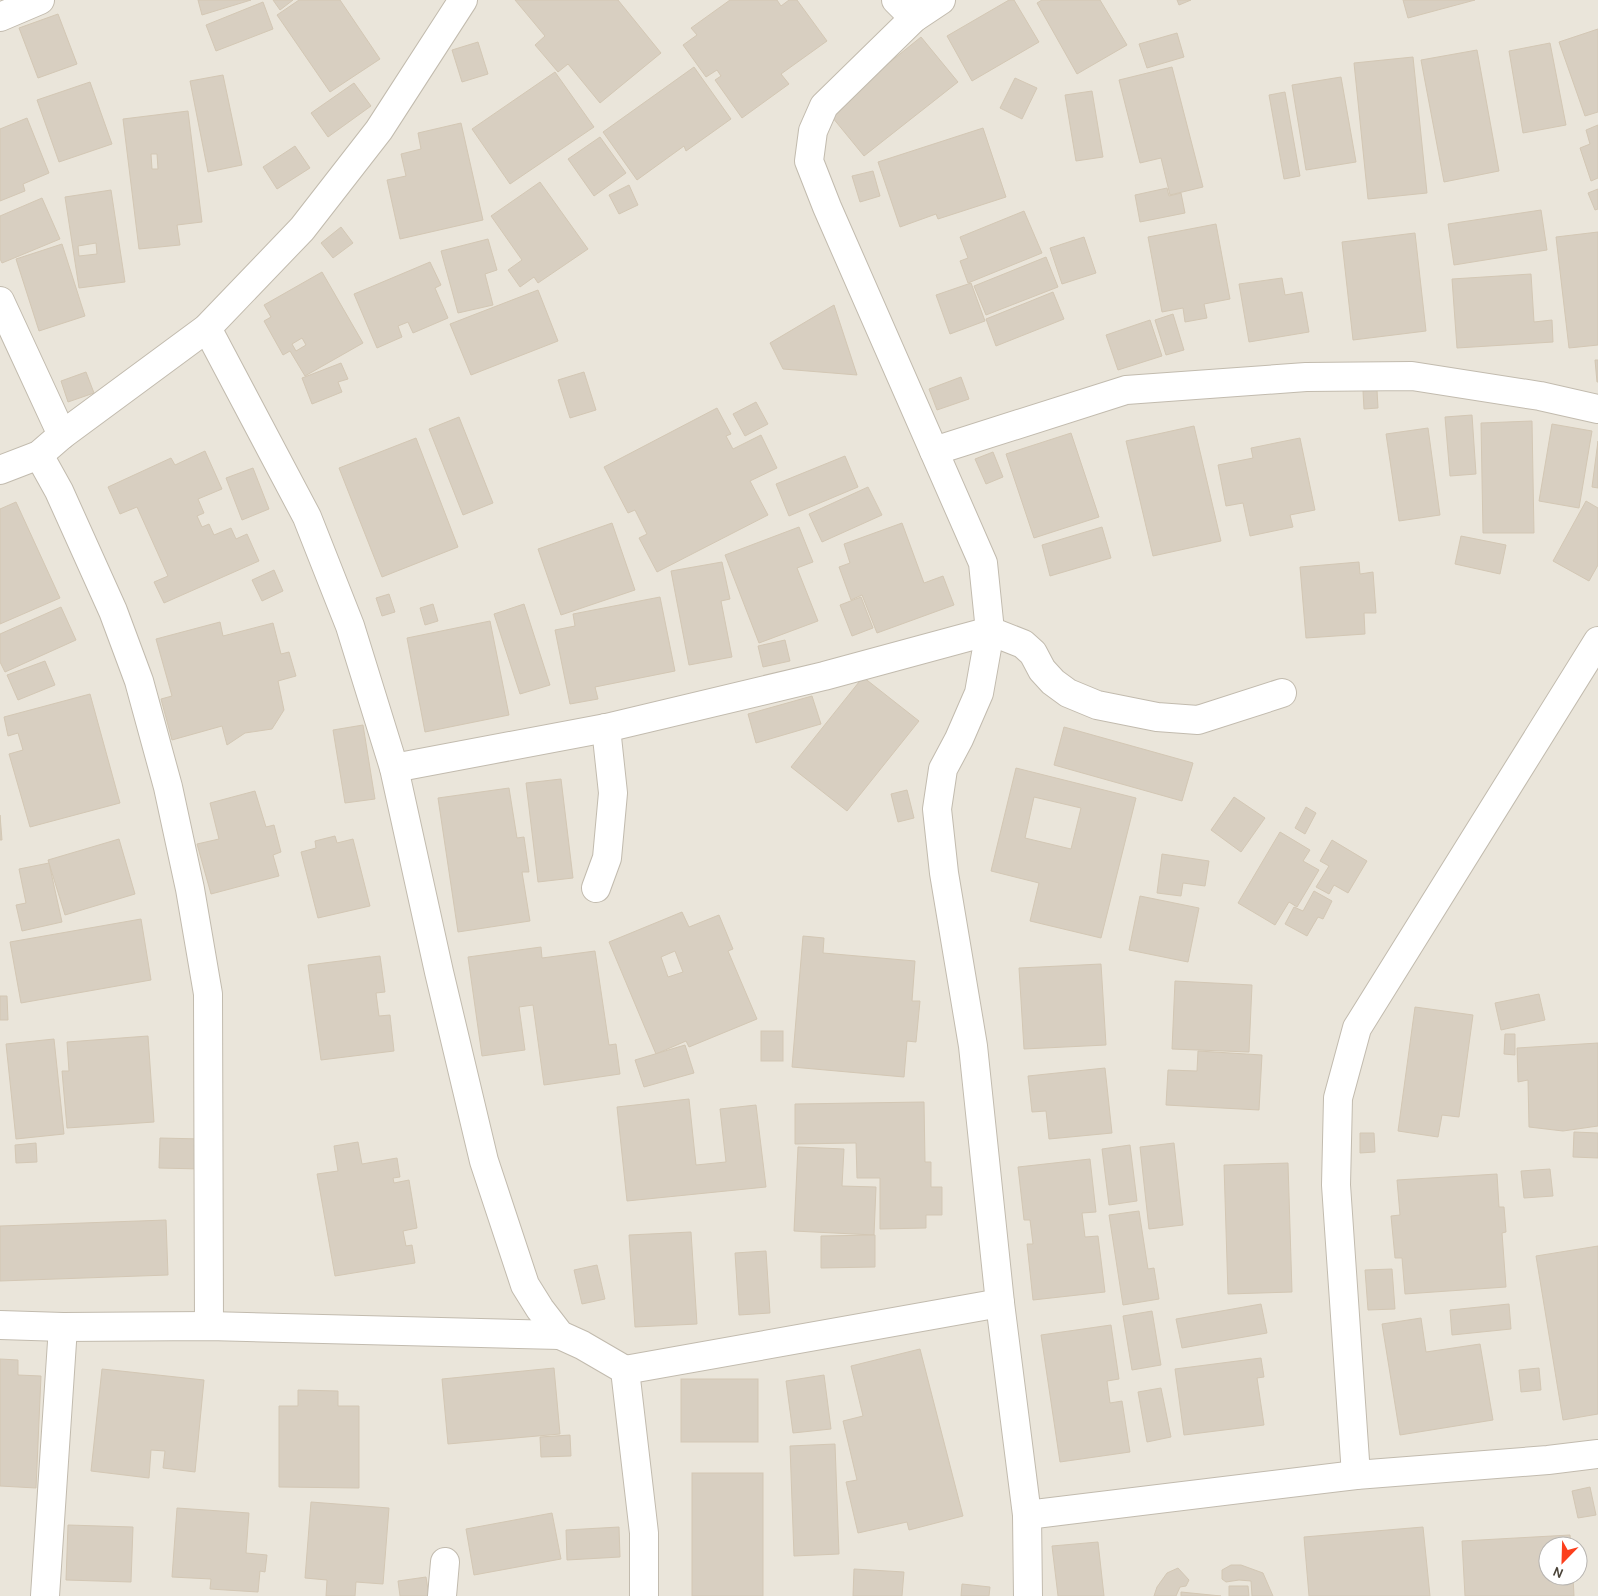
<svg xmlns="http://www.w3.org/2000/svg" width="1598" height="1596" font-family="Karla,sans-serif">
	<style>
		.residential { fill: #eae5da; fill-rule: evenodd }
		.building { fill: #d8cfc1; stroke: #d3c7b4; fill-rule: evenodd }
		.lines { fill: none; stroke-linecap: round; stroke-linejoin: round }
		.minor-casing { stroke: #c2bbae; stroke-width: 30 }
		.minor { stroke: #fff; stroke-width: 28 }
	</style>
	<rect width="100%" height="100%" fill="#f6f3ec"/>
	<!-- residential -->
	<path class="residential" d="M 0,0 L 1598,0 L 1598,1596 L 0,1596 ZM 1548,1546 L 1578,1546 L 1578,1576 L 1548,1576 Z"/>
	<!-- building -->
	<g class="building">
		<polygon points="198,0 251,0 202,15"/>
		<polygon points="273,0 293,0 280,10"/>
		<polygon points="299,0 340,0 380,59 330,92 277,15"/>
		<polygon points="515,0 618,0 661,53 600,103 568,64 558,72 535,45 545,36"/>
		<polygon points="730,0 777,0 781,6 789,0 797,0 827,41 781,74 789,84 742,118 715,80 721,76 717,70 706,77 683,45 697,35 691,28"/>
		<polygon points="1009,0 1014,0 1039,42 972,81 947,36"/>
		<polygon points="1042,0 1100,0 1127,45 1077,74 1037,3"/>
		<polygon points="1177,0 1191,0 1179,5"/>
		<polygon points="1403,0 1475,0 1408,18"/>
		<polygon points="263,2 273,29 216,51 206,25"/>
		<polygon points="58,14 77,64 38,78 19,28"/>
		<polygon points="1598,29 1598,112 1585,116 1559,42"/>
		<polygon points="1177,33 1184,57 1147,68 1139,44"/>
		<polygon points="921,37 958,82 864,156 828,112"/>
		<polygon points="478,42 488,74 462,82 452,50"/>
		<polygon points="1550,43 1566,125 1523,133 1509,51"/>
		<polygon points="1477,50 1499,171 1444,182 1421,60"/>
		<polygon points="1413,57 1427,193 1368,199 1354,63"/>
		<polygon points="694,67 731,119 686,151 684,146 637,180 603,132"/>
		<polygon points="1172,67 1203,187 1170,195 1161,158 1140,163 1119,80"/>
		<polygon points="555,72 594,127 510,184 472,129"/>
		<polygon points="223,75 242,165 208,172 190,81"/>
		<polygon points="1341,77 1356,162 1306,170 1292,85"/>
		<polygon points="1015,78 1037,88 1022,119 1000,108"/>
		<polygon points="90,82 112,144 59,162 37,100"/>
		<polygon points="354,83 371,106 328,137 311,113"/>
		<polygon points="1092,91 1103,157 1076,161 1065,95"/>
		<polygon points="1285,92 1300,176 1284,179 1269,95"/>
		<path d="M 188,111 L 202,222 L 177,225 L 180,245 L 139,249 L 123,119 ZM 151,154 L 157,154 L 158,169 L 152,169 Z"/>
		<polygon points="27,118 49,173 23,184 25,191 0,201 0,129"/>
		<polygon points="461,123 483,220 400,239 387,180 406,176 401,154 421,149 418,133"/>
		<polygon points="1598,125 1598,178 1591,181 1580,148 1590,144 1586,130"/>
		<polygon points="983,128 1006,197 938,219 936,214 900,227 878,162"/>
		<polygon points="600,137 626,173 594,196 568,159"/>
		<polygon points="295,146 310,168 277,189 263,167"/>
		<polygon points="873,171 880,196 860,202 852,176"/>
		<polygon points="540,182 588,249 538,283 534,277 520,287 508,270 522,260 491,216"/>
		<polygon points="629,185 638,205 619,214 609,195"/>
		<polygon points="1167,188 1169,196 1181,193 1185,213 1140,222 1135,195"/>
		<polygon points="1598,189 1598,209 1595,210 1588,193"/>
		<path d="M 111,190 L 125,282 L 79,288 L 65,197 ZM 96,243 L 97,254 L 79,256 L 78,246 Z"/>
		<polygon points="42,198 60,239 2,263 0,259 0,216"/>
		<polygon points="1541,210 1547,250 1454,265 1448,224"/>
		<polygon points="1024,211 1042,253 968,283 960,261 968,258 960,237"/>
		<polygon points="1216,224 1230,299 1204,304 1207,318 1185,322 1183,308 1162,312 1148,237"/>
		<polygon points="341,227 353,243 333,258 321,243"/>
		<polygon points="1598,232 1598,345 1569,348 1556,237"/>
		<polygon points="1415,233 1426,331 1353,340 1342,242"/>
		<polygon points="1084,237 1096,273 1062,284 1050,248"/>
		<polygon points="488,239 497,270 485,274 493,305 458,313 441,251"/>
		<polygon points="62,244 85,316 39,331 16,259"/>
		<polygon points="1046,257 1058,287 986,315 974,286"/>
		<polygon points="430,262 441,285 435,288 448,318 413,333 408,322 398,326 402,337 377,348 354,294"/>
		<path d="M 322,272 L 363,343 L 305,376 L 290,351 L 283,355 L 264,321 L 271,317 L 264,305 ZM 302,338 L 306,345 L 296,351 L 292,344 Z"/>
		<polygon points="1531,274 1534,322 1552,320 1553,342 1457,348 1452,279"/>
		<polygon points="1282,278 1285,295 1302,292 1309,332 1249,342 1239,284"/>
		<polygon points="971,283 985,321 950,334 936,295"/>
		<polygon points="538,290 558,341 471,375 450,324"/>
		<polygon points="1053,292 1064,319 996,346 986,319"/>
		<polygon points="834,305 857,375 783,369 770,343"/>
		<polygon points="1173,314 1184,350 1166,355 1155,320"/>
		<polygon points="1150,320 1162,356 1118,370 1106,335"/>
		<polygon points="1595,360 1598,360 1598,382 1597,382"/>
		<polygon points="341,363 348,379 338,382 342,392 312,404 302,378"/>
		<polygon points="86,372 94,393 68,402 61,381"/>
		<polygon points="584,372 596,410 570,418 558,380"/>
		<polygon points="961,377 969,399 937,410 929,389"/>
		<polygon points="1377,390 1378,408 1364,409 1363,391"/>
		<polygon points="756,402 768,424 745,436 733,414"/>
		<polygon points="717,408 731,434 726,436 733,449 761,435 777,468 750,481 768,515 657,572 639,538 647,534 635,510 628,513 604,467"/>
		<polygon points="1472,415 1476,474 1450,476 1445,417"/>
		<polygon points="459,417 493,503 463,515 429,429"/>
		<polygon points="1532,421 1534,533 1483,533 1481,423"/>
		<polygon points="1552,424 1592,431 1579,508 1539,501"/>
		<polygon points="1194,426 1221,541 1153,556 1126,441"/>
		<polygon points="1428,428 1440,515 1399,521 1386,434"/>
		<polygon points="1071,433 1099,517 1034,538 1006,454"/>
		<polygon points="416,438 458,547 382,577 339,468"/>
		<polygon points="1300,438 1315,510 1290,515 1293,527 1250,536 1243,503 1226,506 1218,465 1253,458 1251,448"/>
		<polygon points="1598,441 1598,488 1592,487"/>
		<polygon points="205,451 222,489 198,499 204,513 197,516 202,527 209,524 214,535 231,528 236,539 247,534 259,561 164,603 154,582 168,576 137,507 120,514 108,487 171,458 175,465"/>
		<polygon points="993,452 1003,477 986,484 975,459"/>
		<polygon points="845,456 858,487 789,516 776,484"/>
		<polygon points="253,468 269,509 242,520 226,478"/>
		<polygon points="868,487 882,515 822,542 809,514"/>
		<polygon points="1586,501 1598,508 1598,565 1589,581 1553,561"/>
		<polygon points="16,502 60,598 0,624 0,509"/>
		<polygon points="612,523 635,590 561,615 538,549"/>
		<polygon points="902,523 924,583 943,576 954,605 877,633 862,595 851,600 839,567 850,563 844,544"/>
		<polygon points="799,527 813,562 797,568 818,621 759,643 725,555"/>
		<polygon points="1102,527 1111,558 1050,576 1042,545"/>
		<polygon points="1461,536 1506,545 1500,574 1455,564"/>
		<polygon points="722,562 730,599 721,601 732,657 689,665 671,571"/>
		<polygon points="1359,562 1360,574 1373,572 1376,613 1364,613 1365,634 1306,638 1300,567"/>
		<polygon points="274,570 283,591 262,601 252,580"/>
		<polygon points="389,594 395,612 382,616 376,598"/>
		<polygon points="660,597 675,671 595,687 598,699 570,704 555,630 575,626 573,614"/>
		<polygon points="861,597 873,628 852,636 840,605"/>
		<polygon points="433,604 438,621 425,625 420,608"/>
		<polygon points="524,604 550,685 520,694 494,614"/>
		<polygon points="61,607 76,640 5,672 0,662 0,634"/>
		<polygon points="490,621 509,715 425,732 407,638"/>
		<polygon points="220,622 223,636 273,623 281,654 289,652 296,676 278,681 284,710 272,729 245,733 227,745 222,726 172,740 161,699 172,696 156,639"/>
		<polygon points="785,640 790,661 763,667 758,646"/>
		<polygon points="45,661 55,685 18,700 7,675"/>
		<polygon points="863,677 919,721 847,811 791,767"/>
		<polygon points="90,694 120,803 30,827 9,754 23,750 18,733 8,736 4,717"/>
		<polygon points="812,696 821,724 756,743 748,714"/>
		<polygon points="363,725 375,799 345,803 333,730"/>
		<polygon points="1064,727 1193,763 1182,801 1054,765"/>
		<path d="M 1016,768 L 1136,798 L 1101,938 L 1030,921 L 1039,883 L 991,871 ZM 1034,797 L 1081,808 L 1071,849 L 1025,838 Z"/>
		<polygon points="561,779 573,878 538,882 526,783"/>
		<polygon points="509,788 517,838 524,837 529,872 522,872 530,921 458,932 438,798"/>
		<polygon points="907,790 914,818 898,822 891,794"/>
		<polygon points="255,791 266,827 274,825 281,852 273,855 279,876 211,894 197,844 219,839 210,803"/>
		<polygon points="1234,797 1265,818 1241,852 1211,830"/>
		<polygon points="1306,807 1316,813 1305,834 1295,828"/>
		<polygon points="0,815 2,840 0,840"/>
		<polygon points="1280,832 1310,850 1303,861 1319,870 1297,907 1289,902 1275,925 1238,903"/>
		<polygon points="335,836 337,843 353,839 370,906 318,918 301,852 316,848 315,841"/>
		<polygon points="119,839 135,894 65,915 48,860"/>
		<polygon points="1332,840 1367,861 1348,893 1334,885 1329,894 1316,887 1329,866 1320,861"/>
		<polygon points="1162,854 1209,861 1205,886 1183,883 1181,896 1157,893"/>
		<polygon points="49,863 62,922 22,931 16,905 26,903 19,869"/>
		<polygon points="1314,891 1332,901 1323,919 1318,917 1307,936 1285,924 1294,907 1303,911"/>
		<polygon points="1140,896 1199,908 1188,962 1129,950"/>
		<path d="M 682,912 L 689,927 L 719,915 L 733,949 L 728,951 L 757,1019 L 689,1047 L 686,1041 L 656,1054 L 609,942 ZM 675,951 L 683,972 L 668,977 L 661,957 Z"/>
		<polygon points="141,919 151,980 21,1003 10,942"/>
		<polygon points="803,936 824,938 823,953 915,961 912,1001 920,1001 916,1042 907,1041 904,1077 792,1067"/>
		<polygon points="541,947 542,958 595,951 609,1045 616,1044 620,1074 544,1085 533,1005 519,1007 525,1050 482,1056 468,957"/>
		<polygon points="380,956 385,992 376,993 379,1016 390,1015 394,1051 321,1060 308,965"/>
		<polygon points="1101,964 1106,1045 1024,1049 1019,968"/>
		<polygon points="1175,981 1252,985 1249,1052 1172,1049"/>
		<polygon points="1539,994 1545,1020 1501,1030 1495,1003"/>
		<polygon points="0,996 7,996 8,1020 0,1020"/>
		<polygon points="1415,1007 1473,1015 1459,1117 1442,1115 1438,1137 1398,1131"/>
		<rect x="761" y="1031" width="22" height="30"/>
		<polygon points="1505,1034 1515,1034 1515,1055 1504,1054"/>
		<polygon points="148,1036 154,1122 67,1128 62,1071 69,1071 67,1042"/>
		<polygon points="54,1039 64,1134 16,1139 6,1044"/>
		<polygon points="1598,1043 1598,1126 1563,1131 1529,1127 1528,1080 1518,1082 1517,1048"/>
		<polygon points="685,1045 694,1073 644,1087 635,1060"/>
		<polygon points="1198,1051 1262,1055 1259,1110 1166,1105 1168,1070 1197,1071"/>
		<polygon points="1105,1068 1112,1133 1049,1139 1046,1111 1032,1112 1028,1076"/>
		<polygon points="689,1099 696,1165 726,1162 720,1109 756,1105 766,1187 627,1201 617,1107"/>
		<polygon points="924,1102 925,1162 931,1162 931,1187 942,1187 942,1215 926,1215 926,1228 880,1229 880,1178 857,1178 856,1143 795,1144 795,1104"/>
		<polygon points="1574,1132 1598,1133 1598,1158 1573,1157"/>
		<polygon points="1360,1133 1374,1133 1375,1152 1360,1153"/>
		<polygon points="160,1138 202,1139 201,1169 159,1168"/>
		<polygon points="358,1142 362,1164 397,1158 400,1177 393,1178 394,1183 409,1180 417,1228 403,1231 406,1246 412,1245 415,1263 335,1276 317,1174 338,1171 334,1146"/>
		<polygon points="36,1143 37,1162 16,1163 15,1145"/>
		<polygon points="1174,1143 1183,1225 1149,1229 1140,1147"/>
		<polygon points="1130,1145 1137,1201 1109,1205 1102,1149"/>
		<polygon points="798,1147 844,1149 842,1186 876,1187 874,1235 794,1231"/>
		<polygon points="1090,1159 1096,1212 1082,1213 1085,1237 1098,1236 1105,1292 1033,1300 1027,1244 1033,1244 1030,1220 1024,1220 1018,1167"/>
		<polygon points="1288,1163 1292,1292 1228,1294 1224,1165"/>
		<polygon points="1550,1169 1553,1196 1524,1198 1521,1171"/>
		<polygon points="1497,1174 1499,1207 1504,1207 1506,1232 1502,1233 1506,1287 1405,1294 1402,1258 1395,1258 1391,1216 1400,1215 1397,1180"/>
		<polygon points="1139,1211 1148,1269 1154,1268 1159,1299 1123,1305 1109,1215"/>
		<polygon points="166,1220 168,1275 0,1281 0,1226"/>
		<polygon points="691,1232 697,1324 635,1327 629,1235"/>
		<polygon points="875,1235 875,1267 821,1268 821,1236"/>
		<polygon points="1598,1246 1598,1414 1563,1420 1536,1256"/>
		<polygon points="766,1251 770,1313 739,1315 735,1253"/>
		<polygon points="597,1265 605,1299 582,1304 574,1270"/>
		<polygon points="1392,1269 1395,1309 1368,1310 1365,1270"/>
		<polygon points="1261,1304 1267,1333 1182,1348 1176,1319"/>
		<polygon points="1509,1304 1511,1329 1452,1335 1450,1310"/>
		<polygon points="1152,1311 1161,1365 1132,1370 1123,1316"/>
		<polygon points="1421,1318 1426,1352 1480,1344 1493,1420 1400,1435 1382,1324"/>
		<polygon points="1111,1325 1119,1379 1107,1381 1110,1403 1122,1401 1130,1452 1060,1462 1041,1335"/>
		<polygon points="920,1349 963,1516 909,1530 907,1522 858,1533 846,1482 857,1480 843,1421 863,1416 851,1366"/>
		<polygon points="1261,1358 1264,1377 1257,1378 1264,1425 1184,1435 1175,1369"/>
		<polygon points="0,1359 18,1360 18,1375 41,1376 36,1488 0,1486"/>
		<polygon points="554,1368 560,1434 448,1444 442,1379"/>
		<polygon points="1539,1368 1541,1390 1521,1392 1519,1370"/>
		<polygon points="102,1369 204,1380 195,1472 163,1468 165,1451 151,1450 149,1478 91,1471"/>
		<polygon points="824,1375 831,1429 793,1433 786,1381"/>
		<rect x="681" y="1379" width="77" height="63"/>
		<polygon points="1161,1388 1171,1437 1147,1442 1138,1392"/>
		<polygon points="298,1390 338,1391 338,1406 359,1406 359,1488 279,1487 279,1406 298,1406"/>
		<polygon points="570,1435 571,1456 541,1457 540,1437"/>
		<polygon points="835,1444 839,1554 794,1556 790,1446"/>
		<rect x="692" y="1473" width="71" height="123"/>
		<polygon points="1590,1487 1596,1515 1578,1518 1572,1491"/>
		<polygon points="311,1502 389,1508 383,1584 356,1582 355,1596 326,1596 327,1580 305,1578"/>
		<polygon points="177,1508 249,1513 246,1553 267,1555 265,1572 260,1571 258,1592 210,1589 211,1579 172,1577"/>
		<polygon points="552,1513 561,1559 474,1575 466,1529"/>
		<polygon points="68,1525 133,1527 131,1582 66,1580"/>
		<polygon points="619,1527 620,1557 567,1560 566,1530"/>
		<polygon points="1423,1527 1430,1596 1309,1596 1304,1537"/>
		<polygon points="1570,1535 1571,1546 1548,1546 1548,1576 1573,1576 1574,1596 1465,1596 1462,1541"/>
		<polygon points="1098,1542 1104,1596 1058,1596 1052,1546"/>
		<polygon points="1231,1565 1241,1565 1263,1573 1273,1596 1252,1596 1251,1581 1239,1580 1226,1582 1222,1579 1222,1570"/>
		<polygon points="1178,1568 1189,1580 1186,1586 1180,1587 1176,1596 1154,1596 1157,1587 1167,1573"/>
		<polygon points="854,1569 904,1572 902,1596 853,1596"/>
		<polygon points="426,1577 429,1596 400,1596 398,1581"/>
		<polygon points="962,1584 990,1587 989,1596 961,1596"/>
		<polygon points="1229,1586 1248,1586 1249,1596 1229,1596"/>
		<polygon points="1181,1592 1221,1596 1181,1596"/>
	</g>
	<g class="lines">
		<defs>
			<g id="minor">
				<polyline points="896,0 914,18"/>
				<polyline points="941,0 914,18 824,106 813,131 809,161 827,207 983,563 990,631 979,693 959,739 943,769 937,809 944,873 973,1046 1000,1303 1027,1515 1028,1596"/>
				<polyline points="0,17 40,0"/>
				<polyline points="0,301 62,435"/>
				<polyline points="207,328 307,517 350,626 394,768 439,972 484,1161 525,1285 540,1309 560,1335 582,1345 625,1370 644,1533 644,1596"/>
				<polyline points="934,451 1126,390 1306,377 1412,376 1540,396 1598,409"/>
				<polyline points="39,455 59,491 113,611 139,681 168,787 190,889 208,994 209,1326"/>
				<polyline points="0,470 39,455 62,435 207,328 302,229 379,130 463,0"/>
				<polyline points="394,768 606,728 824,676 990,631 1023,644 1033,653 1042,670 1053,682 1068,693 1097,705 1157,717 1198,720 1282,693"/>
				<polyline points="596,888 607,858 613,793 606,728"/>
				<polyline points="0,1325 63,1327 209,1326 560,1335"/>
				<polyline points="625,1370 1000,1303"/>
				<polyline points="1356,1475 1336,1185 1338,1098 1357,1028 1598,641"/>
				<polyline points="1027,1515 1356,1475 1548,1460 1598,1454"/>
				<polyline points="45,1596 63,1327"/>
				<polyline points="442,1596 445,1562"/>
			</g>
		</defs>
		<!-- minor casing -->
		<use href="#minor" class="minor-casing"/>
		<!-- minor -->
		<use href="#minor" class="minor"/>
	</g>
	<!-- north arrow -->
	<g transform="translate(1563 1561) rotate(203)"><circle r="24" fill="#ffffff" stroke="#b7b4b0"/>
	<path d="M0-4L9 19L0 12L-9 19Z" fill="#fc3f1d"/>
	<text y="-8" font-size="14" font-weight="bold" text-anchor="middle" fill="#4b4439">N</text>
	</g>
</svg>
